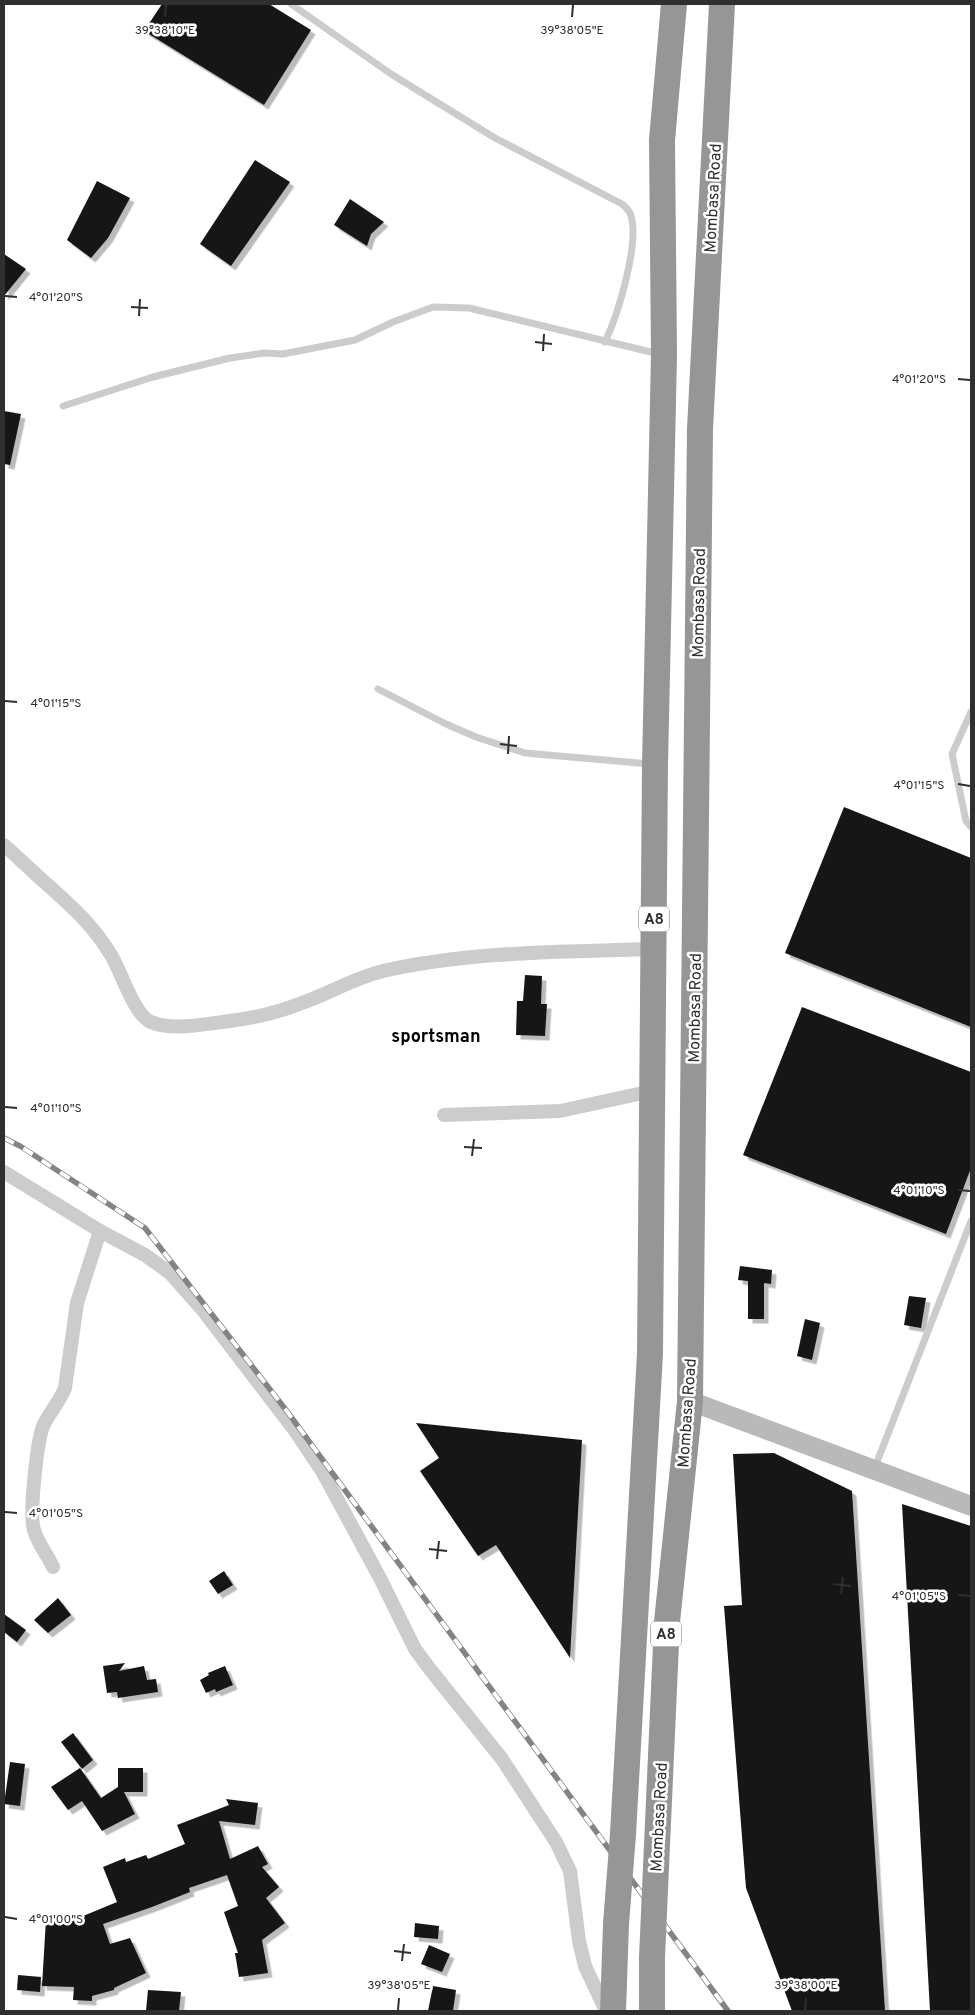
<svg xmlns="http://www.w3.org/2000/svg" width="975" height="2015" font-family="Overpass,sans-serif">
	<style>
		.building { fill: #161616; filter: url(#shadow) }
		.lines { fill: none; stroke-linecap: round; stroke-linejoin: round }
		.lane { stroke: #ccc; stroke-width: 7 }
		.street { stroke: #ccc; stroke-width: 14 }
		.secondary { stroke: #b9b9b9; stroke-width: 20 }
		.highway { stroke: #969696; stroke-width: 26 }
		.rail-casing { stroke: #848484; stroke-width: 5.5 }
		.rail { stroke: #fff; stroke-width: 4; stroke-dasharray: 11; stroke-linecap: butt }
		.highway-bridge { stroke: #969696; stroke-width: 26 }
		.ticks { fill: none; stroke: #2f2f2f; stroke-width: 2 }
		.labels { text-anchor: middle; stroke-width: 5; stroke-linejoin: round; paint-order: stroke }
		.shield { fill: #fff; stroke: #6d6d6d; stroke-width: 1 }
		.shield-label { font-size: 15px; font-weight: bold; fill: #2f2f2f }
		.street-label { font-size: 16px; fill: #2f2f2f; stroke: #fff }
		.neighbourhood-label { font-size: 18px; font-weight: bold; fill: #000; stroke: #fff }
		.ticks-label { font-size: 12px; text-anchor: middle; fill: #2f2f2f; stroke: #fff; stroke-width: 5; stroke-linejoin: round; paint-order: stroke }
	</style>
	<defs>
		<filter id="shadow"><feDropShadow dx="4.5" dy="4.5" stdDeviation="0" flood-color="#0004"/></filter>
	</defs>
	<rect width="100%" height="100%" fill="#fff"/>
	<!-- building -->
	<g class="building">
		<polygon points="162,4 269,4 311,30 264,105 144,31"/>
		<polygon points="255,160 290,182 231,266 200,244"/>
		<polygon points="97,181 130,198 108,238 91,258 67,240"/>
		<polygon points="350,199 384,222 371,234 367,246 334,225"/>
		<polygon points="4,254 26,269 4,296"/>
		<polygon points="4,411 21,414 10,465 4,464"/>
		<polygon points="844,807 971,858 971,1027 785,953"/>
		<polygon points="525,975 542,976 541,1004 547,1004 545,1036 516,1035 517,1001 523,1001"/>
		<polygon points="802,1007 971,1072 971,1168 946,1234 743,1155"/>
		<polygon points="740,1266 772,1270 771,1284 764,1283 764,1319 748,1319 748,1281 738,1280"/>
		<polygon points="909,1296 926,1298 921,1328 904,1325"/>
		<polygon points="805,1319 820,1323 812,1360 797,1356"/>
		<polygon points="416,1423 582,1440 570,1658 496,1545 478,1556 420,1471 439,1458"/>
		<polygon points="774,1453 852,1491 885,2011 792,2011 746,1888 724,1606 742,1605 733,1454"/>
		<polygon points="902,1504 971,1526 971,2011 930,2011"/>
		<polygon points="224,1571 233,1585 218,1594 209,1581"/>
		<polygon points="58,1598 71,1615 48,1633 34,1620"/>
		<polygon points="4,1614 26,1630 17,1642 4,1632"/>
		<polygon points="125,1663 119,1671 144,1666 147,1680 156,1679 158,1692 118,1698 117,1692 107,1693 103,1666"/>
		<polygon points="225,1666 233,1685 216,1692 215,1689 206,1693 200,1680 209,1675 208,1673"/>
		<polygon points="73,1733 93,1760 82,1769 61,1742"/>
		<polygon points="10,1762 25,1764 20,1806 4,1804"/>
		<polygon points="80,1768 101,1798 118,1787 118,1768 143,1768 143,1792 124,1792 135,1814 102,1831 82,1801 68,1810 51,1787"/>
		<polygon points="226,1799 258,1803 255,1825 219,1821 230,1859 258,1846 268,1864 262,1867 279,1887 266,1898 285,1923 262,1940 268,1973 239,1977 235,1953 238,1953 224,1912 238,1906 227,1875 189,1888 190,1892 152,1907 103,1924 110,1944 130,1938 146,1973 114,1988 114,1990 92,1996 92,2001 73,2000 74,1987 42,1986 46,1919 71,1921 117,1902 103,1867 125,1858 126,1862 146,1855 148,1859 185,1844 177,1825 229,1805"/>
		<polygon points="415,1923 439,1926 438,1939 414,1937"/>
		<polygon points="429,1945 450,1954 442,1972 421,1964"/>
		<polygon points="18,1975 41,1977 40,1992 17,1990"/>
		<polygon points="433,1986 456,1990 453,2011 428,2011"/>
		<polygon points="148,1990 181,1992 179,2011 146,2011"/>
	</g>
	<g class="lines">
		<!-- lane -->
		<g class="lane">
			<path d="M 291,4 L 391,74 L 495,138 L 622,204 C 625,206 628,210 630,213 C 641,240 618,315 605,342"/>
			<polyline points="63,406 153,377 230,358 264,353 283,354 355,340 393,322 433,307 469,308 659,354"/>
			<polyline points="378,689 446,724 476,737 525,753 650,764"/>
			<polyline points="971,712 952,754 966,821 971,827"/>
			<polyline points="875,1467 971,1221"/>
		</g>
		<!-- street -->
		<g class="street">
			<path d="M 4,845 C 16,856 28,867 40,878 C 67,902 93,924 111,955 C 121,971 134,1015 151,1022 C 171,1031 208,1024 230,1021 C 253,1018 277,1013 299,1004 C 328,994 354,978 383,971 C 472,951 563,952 653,949"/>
			<polyline points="444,1115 560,1111 652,1091"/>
			<polyline points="4,1172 100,1231 145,1255 170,1273 202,1309 296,1432 322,1471 380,1578 415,1649 429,1668 502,1759 556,1842 570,1871 579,1941 585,1966 606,2011"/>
			<path d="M 53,1567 C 47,1554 38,1544 34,1530 C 29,1514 37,1439 44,1424 C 51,1411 60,1401 65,1388 L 77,1303 L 100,1231"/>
		</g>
		<!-- secondary -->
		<polyline class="secondary" points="690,1401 971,1506"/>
		<!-- highway -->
		<g class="highway">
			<polyline points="623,1834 650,1353 655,765 664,355 662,140 674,4"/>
			<polyline points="656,1867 667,1622 690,1401 700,429 722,4"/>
			<polyline points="652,1958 652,2011"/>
			<polyline points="613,2011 616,1924"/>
		</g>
		<defs>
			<polyline id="rail" points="4,1138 20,1146 145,1228 286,1410 728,2011"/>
		</defs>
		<!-- rail casing -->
		<use href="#rail" class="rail-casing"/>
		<!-- rail -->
		<use href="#rail" class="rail"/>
		<!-- highway-bridge -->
		<g class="highway-bridge">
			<polyline points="616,1924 623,1834"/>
			<polyline points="652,1958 656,1867"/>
		</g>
	</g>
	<!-- ticks -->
	<path class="ticks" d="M 165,17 L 166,5M 572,17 L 573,5M 5,296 L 17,297M 131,307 L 148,308M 139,316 L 140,299M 535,342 L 552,344M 543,351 L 544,334M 958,379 L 970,380M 5,701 L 17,702M 500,744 L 517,746M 508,754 L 509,736M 958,784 L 970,786M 5,1107 L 17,1108M 464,1147 L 482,1148M 472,1156 L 474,1139M 958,1190 L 970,1191M 5,1512 L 17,1513M 429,1549 L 447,1551M 437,1559 L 439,1541M 833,1584 L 851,1586M 841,1594 L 843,1577M 958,1595 L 970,1596M 5,1917 L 17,1919M 394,1951 L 411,1953M 402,1961 L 404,1944M 398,2010 L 399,1998M 805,2010 L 806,1998"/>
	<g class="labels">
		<!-- shield labels -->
		<g class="shield">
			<rect x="639" y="906.5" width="30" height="25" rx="4"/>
			<rect x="651" y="1621.5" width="30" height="25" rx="4"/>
		</g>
		<g class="shield-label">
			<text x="654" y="924">A8</text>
			<text x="666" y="1639">A8</text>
		</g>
		<!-- street labels -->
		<g class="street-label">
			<text transform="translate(712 198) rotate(-87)" y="6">Mombasa Road</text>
			<text transform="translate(698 603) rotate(-89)" y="6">Mombasa Road</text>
			<text transform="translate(694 1008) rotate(-89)" y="6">Mombasa Road</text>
			<text transform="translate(686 1413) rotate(-86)" y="6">Mombasa Road</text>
			<text transform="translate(658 1817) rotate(-87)" y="6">Mombasa Road</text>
		</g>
		<!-- neighbourhood labels -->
		<g class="neighbourhood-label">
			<text x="436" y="1042">sportsman</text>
		</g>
	</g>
	<g class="ticks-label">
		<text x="165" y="34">39°38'10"E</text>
		<text x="572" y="34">39°38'05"E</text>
		<text x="56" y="301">4°01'20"S</text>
		<text x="919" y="383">4°01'20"S</text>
		<text x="56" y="707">4°01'15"S</text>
		<text x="919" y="789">4°01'15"S</text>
		<text x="56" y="1112">4°01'10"S</text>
		<text x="919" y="1194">4°01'10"S</text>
		<text x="56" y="1517">4°01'05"S</text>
		<text x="919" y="1600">4°01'05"S</text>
		<text x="56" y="1923">4°01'00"S</text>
		<text x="399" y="1989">39°38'05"E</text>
		<text x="806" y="1989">39°38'00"E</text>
	</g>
	<!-- border -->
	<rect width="975" height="2015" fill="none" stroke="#2f2f2f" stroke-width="10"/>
</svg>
